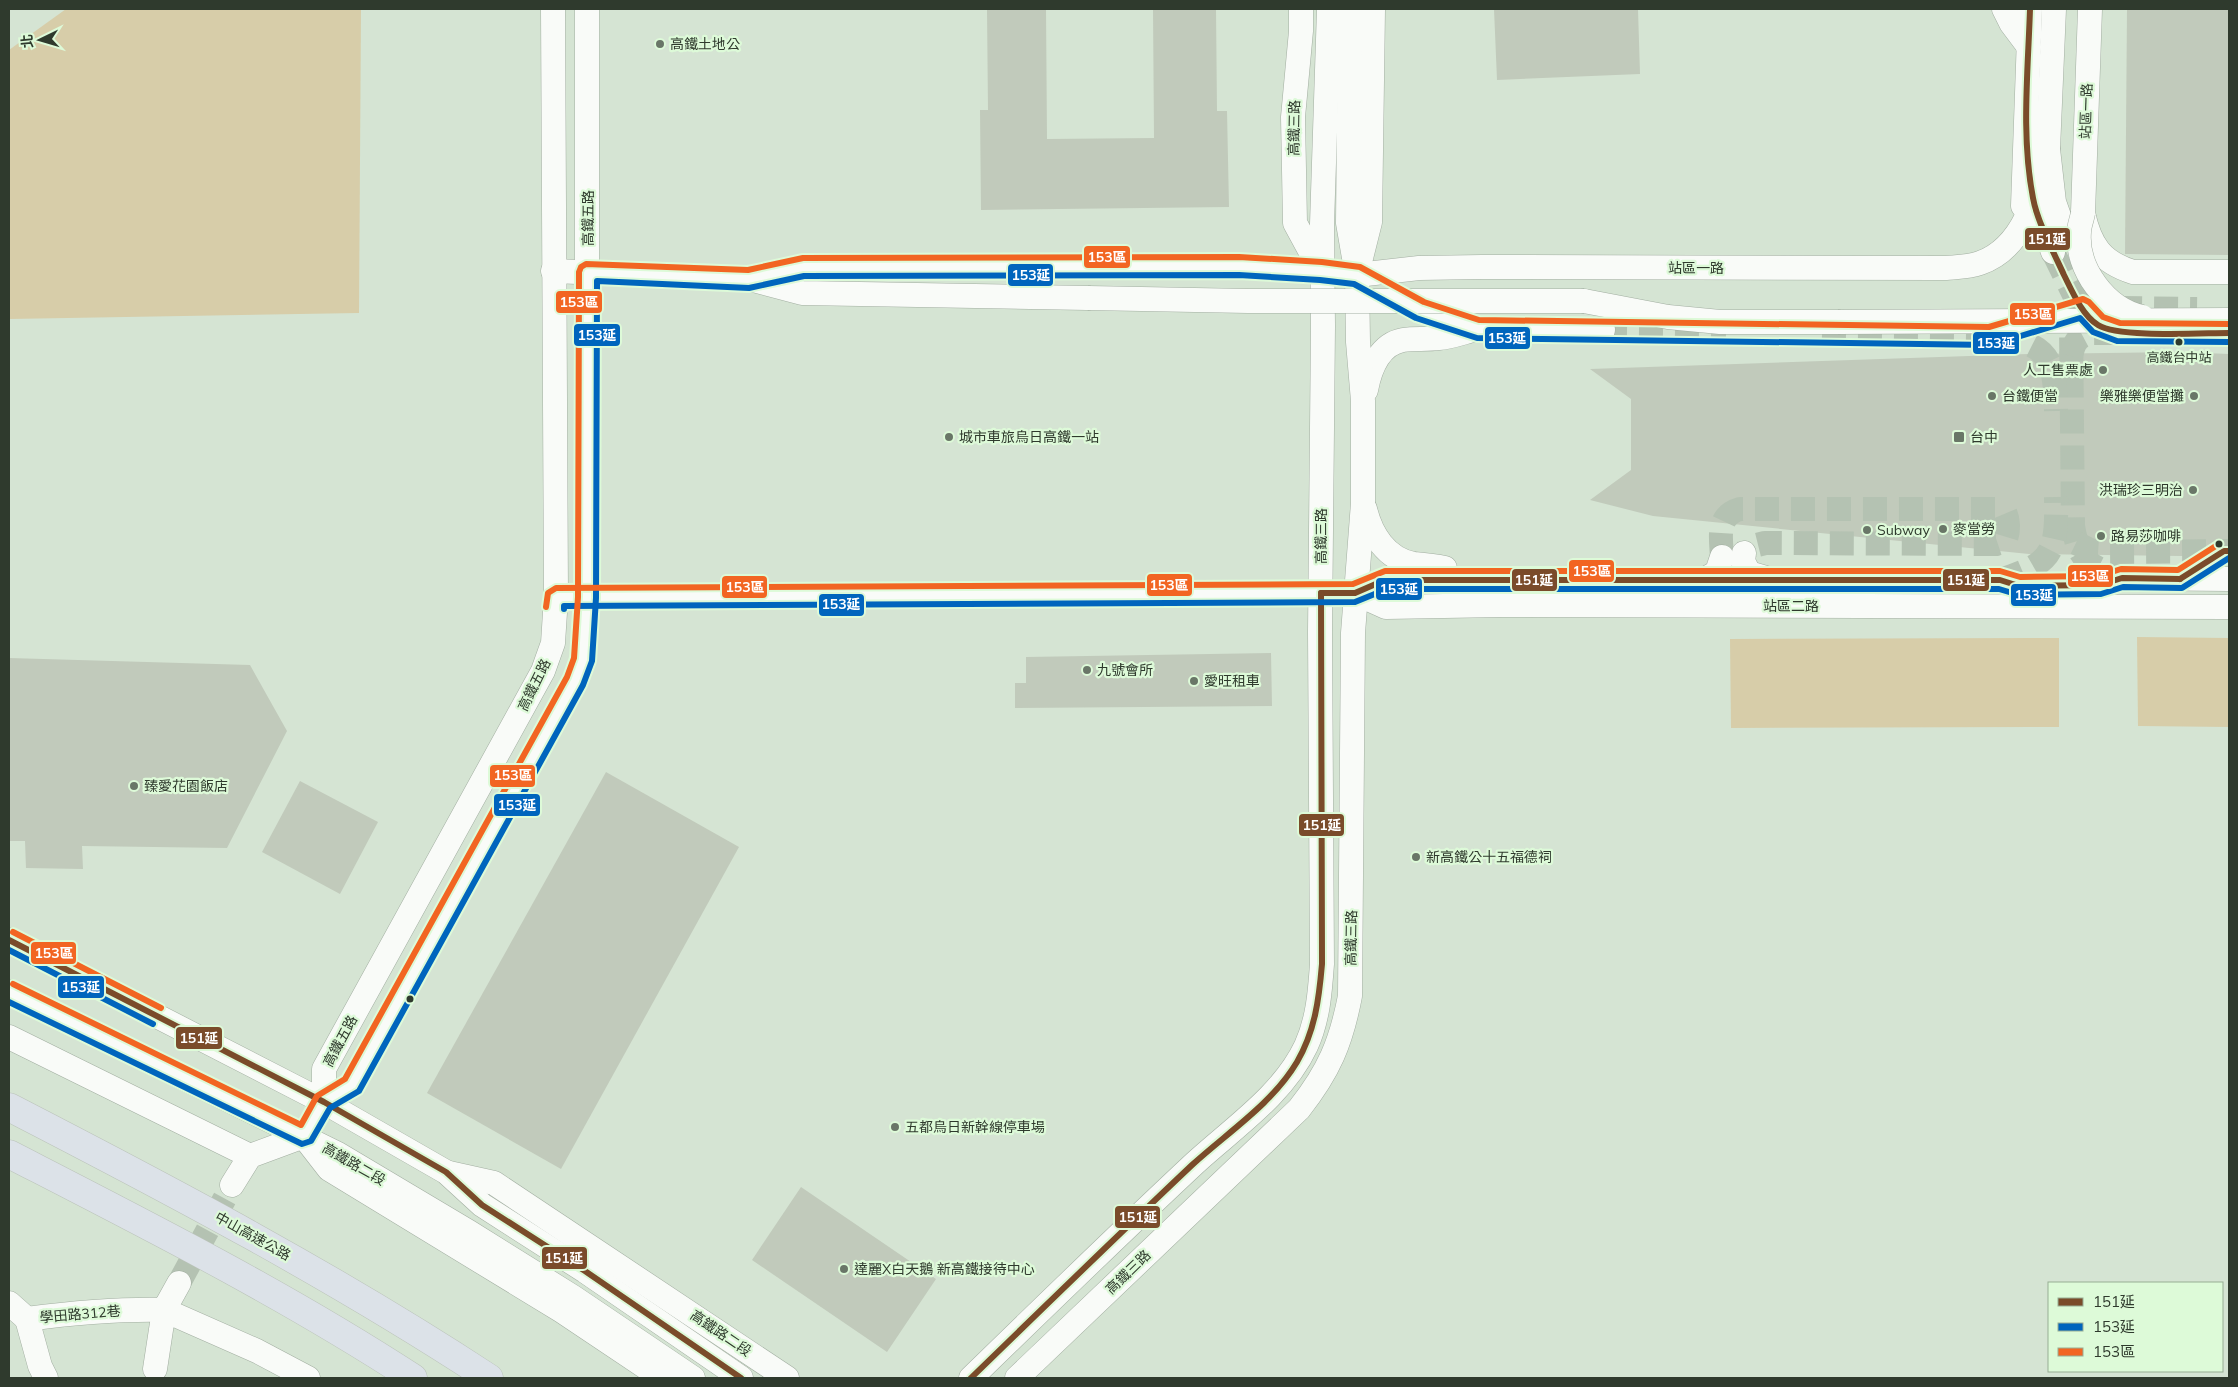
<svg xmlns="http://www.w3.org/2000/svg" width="2238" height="1387" font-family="Mulish,'Noto Sans TC',sans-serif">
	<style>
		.green { fill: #d7cda9 }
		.building { fill: #c1cabb }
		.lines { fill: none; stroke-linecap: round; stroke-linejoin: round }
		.minor-tunnel { stroke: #b4c2b2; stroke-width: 24; stroke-dasharray: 24 12; stroke-linecap: butt }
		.minor-casing { stroke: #a2aea1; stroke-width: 25 }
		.highway-casing { stroke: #bbc3ba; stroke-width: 29 }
		.minor { stroke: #f9fbf8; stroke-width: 24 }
		.highway { stroke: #dce2e8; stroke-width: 28 }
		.minor-bridge-casing { stroke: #a2aea1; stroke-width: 25; stroke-linecap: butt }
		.minor-bridge { stroke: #f9fbf8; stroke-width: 24 }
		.bus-1-casing { stroke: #ddfad8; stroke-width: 10 }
		.bus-2-casing { stroke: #ddfad8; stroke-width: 10 }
		.bus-3-casing { stroke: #ddfad8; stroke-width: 10 }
		.bus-1 { stroke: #7a4b2a; stroke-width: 6 }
		.bus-2 { stroke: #0065bd; stroke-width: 6 }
		.bus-3 { stroke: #f26522; stroke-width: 6 }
		.poi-dot { fill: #697667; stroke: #ddfad8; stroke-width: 2 }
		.bus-dot { fill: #2f3a2d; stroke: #ddfad8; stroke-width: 2 }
		.labels { text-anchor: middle; stroke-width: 4.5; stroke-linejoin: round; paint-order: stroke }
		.bus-label { font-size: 13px; fill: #2f3a2d; stroke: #ddfad8 }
		.poi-label { font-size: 14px; fill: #2f3a2d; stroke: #ddfad8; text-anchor: start }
		.street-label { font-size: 14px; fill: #2f3a2d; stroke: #ddfad8 }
		.line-badge { stroke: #ddfad8; stroke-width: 2 }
		.badge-label { font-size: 14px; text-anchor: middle; font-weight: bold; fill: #fff }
	</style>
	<rect width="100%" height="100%" fill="#d5e4d3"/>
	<!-- green -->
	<g class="green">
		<polygon points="66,9 361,9 359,313 9,319 9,50"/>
		<polygon points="2137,637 2229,638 2229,727 2138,726"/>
		<polygon points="2059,638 2059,727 1731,728 1730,639"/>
	</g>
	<!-- building -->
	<g class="building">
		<polygon points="987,9 1046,9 1047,139 1154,138 1153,9 1216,9 1217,111 1227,111 1229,207 981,210 980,110 988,110"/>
		<polygon points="1494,9 1638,9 1640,74 1497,80"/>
		<polygon points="2127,9 2229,9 2229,255 2125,254"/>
		<polygon points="2180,352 2229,354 2229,554 2181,556 2029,554 1653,516 1590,500 1631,470 1631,399 1590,369 2028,354"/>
		<polygon points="1271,653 1272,706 1015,708 1015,683 1026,683 1026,657"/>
		<polygon points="9,658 250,665 287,731 227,848 82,846 83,869 26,868 25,841 9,841"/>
		<polygon points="606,772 739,847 561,1169 427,1093"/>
		<polygon points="300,781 378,822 340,894 262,852"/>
		<polygon points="801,1187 936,1279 887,1352 752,1260"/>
	</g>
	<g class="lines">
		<!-- minor-tunnel -->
		<g class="minor-tunnel">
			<polyline points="2053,252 2073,293 2092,319"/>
			<path d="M 2084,308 L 2075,312 L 2071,324 L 2073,526 C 2079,562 2089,566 2122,578"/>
			<polyline points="2118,308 2197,309"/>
			<polyline points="1603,330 1726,332"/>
			<path d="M 1822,333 L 1990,336 C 2022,328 2051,316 2083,308"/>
			<path d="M 1997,337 C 2050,343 2055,361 2056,411"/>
			<path d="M 2071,356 C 2074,343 2077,336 2091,333 L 2229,333"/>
			<polyline points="2076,543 2092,551 2106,552 2229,551"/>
			<path d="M 1722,557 C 1721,537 1716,516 1740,509 L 1996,509 L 2005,512 C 2009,520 2009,533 2005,541 L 1996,544 L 1765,543 L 1749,547 L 1744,553"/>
			<path d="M 2000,580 C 2054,563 2057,552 2056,497"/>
			<polyline points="179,1283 232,1185"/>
		</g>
		<defs>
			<g id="minor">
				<polyline points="1301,9 1301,31 1293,117 1295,223 1320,269"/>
				<polyline points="2004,9 2011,23 2029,47"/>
				<polyline points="2054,9 2048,149 2054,202 2067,239"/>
				<path d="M 2090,9 L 2083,213 C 2090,245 2101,262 2133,272 L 2229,272"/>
				<polyline points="2032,193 2053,252"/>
				<polyline points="2023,206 2030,9"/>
				<polyline points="1359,266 1370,222 1373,9"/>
				<path d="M 553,271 L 749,279 L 803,267 L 1239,266 L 1321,271 L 1357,275 L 1419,268 L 1482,267 L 1946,268 C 1957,267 1969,267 1980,263 C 2026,247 2038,190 2048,149"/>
				<polyline points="753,280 802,293 1088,298"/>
				<polyline points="1400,299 1420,310 1478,329 1603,330"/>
				<polyline points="1584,301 1668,317 1720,322 1838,322"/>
				<path d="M 1366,390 C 1370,369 1380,344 1403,340 C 1415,338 1427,340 1439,338 C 1452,337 1464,332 1477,329"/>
				<path d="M 1365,509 C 1371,534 1386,559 1414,564 C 1424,565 1434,566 1445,568"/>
				<polyline points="1744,553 1743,561 1749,573 1766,578"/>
				<polyline points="1705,579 1717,572 1722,557"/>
				<polyline points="1355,593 1386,607 1502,605 2229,607"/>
				<polyline points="556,597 1355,593 1385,580 2000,580 2019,586 2100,585 2122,578 2229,579"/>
				<polyline points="9,940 324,1102 446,1172 482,1205 585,1271 741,1378"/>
				<polyline points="9,992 338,1154 469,1232 573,1297 693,1378"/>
				<polyline points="9,1037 250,1156"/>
				<polyline points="324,1102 324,1069 543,671 553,643 556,597 553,9"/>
				<polyline points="304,1136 324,1102 352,1085 575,681 583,660 587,597 587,9"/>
				<polyline points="308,1142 329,1169 562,1311 662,1378"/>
				<polyline points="449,1173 494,1183 787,1378"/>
				<polyline points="232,1185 250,1156 304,1136"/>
				<polyline points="9,1303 27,1319"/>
				<polyline points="155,1369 164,1310 257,1351 308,1378"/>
				<path d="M 46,1378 L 40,1366 L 27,1319 C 73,1313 118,1309 164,1310 L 179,1283"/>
				<path d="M 971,1378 C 1045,1306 1119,1234 1195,1163 C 1233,1128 1283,1095 1306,1046 C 1318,1020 1320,992 1322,964 L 1320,632 L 1323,326 L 1322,224 L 1329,9"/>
				<path d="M 1017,1378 L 1299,1109 C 1329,1071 1341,1043 1350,996 L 1353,633 L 1363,503 L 1363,401 L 1358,342 L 1357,275 L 1348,223 L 1350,9"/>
			</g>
			<g id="highway">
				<path d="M 9,1107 C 172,1191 335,1277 489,1378"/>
				<path d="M 9,1154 C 145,1224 284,1294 413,1378"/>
			</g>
		</defs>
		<!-- minor casing -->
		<use href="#minor" class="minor-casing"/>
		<!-- highway casing -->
		<use href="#highway" class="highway-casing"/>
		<!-- minor -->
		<use href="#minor" class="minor"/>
		<!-- highway -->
		<use href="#highway" class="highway"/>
		<defs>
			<g id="minor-bridge">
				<path d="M 2083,213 C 2082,219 2079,226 2079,232 C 2076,269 2106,309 2142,317"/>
				<polyline points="1088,298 1248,301 1584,301"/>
				<polyline points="1838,322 2229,320"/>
			</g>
		</defs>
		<!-- minor-bridge casing -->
		<use href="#minor-bridge" class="minor-bridge-casing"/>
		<!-- minor-bridge -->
		<use href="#minor-bridge" class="minor-bridge"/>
		<defs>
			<g id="bus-1">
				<path d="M 2030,9 C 2028,72 2021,136 2033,198 C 2037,221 2054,253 2064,275 C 2072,291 2082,315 2098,325 C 2118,338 2201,333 2229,333"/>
				<polyline points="2180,579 2224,551 2229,551"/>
				<polyline points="1321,593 1355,593 1385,580 2000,580 2019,586 2100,585 2122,578 2180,579"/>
				<polyline points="9,940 324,1102 446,1172 482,1205 585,1271 741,1378"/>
				<path d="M 971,1378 C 1044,1307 1118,1235 1192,1165 C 1228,1132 1272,1104 1297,1062 C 1315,1031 1319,999 1322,964 L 1321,593"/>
			</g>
			<g id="bus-2">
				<polyline points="564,609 564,606 1355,602 1387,589 1999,589 2019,595 2101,594 2123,587 2182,588 2229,558"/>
				<polyline points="9,950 153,1024"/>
				<polyline points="9,1002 302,1144 311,1141 330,1108 359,1091 583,685 592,661 596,598 597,281 749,288 804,276 1239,275 1320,280 1354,284 1416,318 1477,338 1991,345 2080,318 2093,332 2117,341 2229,342"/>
			</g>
			<g id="bus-3">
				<polyline points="546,607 548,593 556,588 1353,584 1385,571 2000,571 2020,577 2099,576 2121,569 2178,570 2219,544"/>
				<polyline points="13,932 161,1008"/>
				<polyline points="13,984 301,1125 317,1096 345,1079 567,677 574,658 578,597 579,272 581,267 586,264 748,270 803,258 1239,257 1322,262 1360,267 1424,302 1479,320 1989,327 2083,299 2089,302 2103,317 2120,323 2229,324"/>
			</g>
		</defs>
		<!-- bus-1 casing -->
		<use href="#bus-1" class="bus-1-casing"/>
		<!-- bus-2 casing -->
		<use href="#bus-2" class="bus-2-casing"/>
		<!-- bus-3 casing -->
		<use href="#bus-3" class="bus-3-casing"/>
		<!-- bus-1 -->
		<use href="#bus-1" class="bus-1"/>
		<!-- bus-2 -->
		<use href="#bus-2" class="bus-2"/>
		<!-- bus-3 -->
		<use href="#bus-3" class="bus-3"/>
	</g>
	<!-- markers -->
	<g class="poi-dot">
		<circle cx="660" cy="44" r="5"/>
		<circle cx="2103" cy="370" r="5"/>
		<circle cx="1992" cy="396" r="5"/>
		<circle cx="2194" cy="396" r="5"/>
		<circle cx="949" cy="437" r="5"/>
		<rect x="1953" y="431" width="12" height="12" rx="2.5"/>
		<circle cx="2193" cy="490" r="5"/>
		<circle cx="1943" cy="529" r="5"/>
		<circle cx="1867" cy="530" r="5"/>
		<circle cx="2101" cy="536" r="5"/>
		<circle cx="1087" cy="670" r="5"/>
		<circle cx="1194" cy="681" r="5"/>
		<circle cx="134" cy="786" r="5"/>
		<circle cx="1416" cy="857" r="5"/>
		<circle cx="895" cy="1127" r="5"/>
		<circle cx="844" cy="1269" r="5"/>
	</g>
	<g class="bus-dot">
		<circle cx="2179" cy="342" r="4.5"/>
		<circle cx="2219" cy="544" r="4.5"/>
		<circle cx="410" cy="999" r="4.5"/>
	</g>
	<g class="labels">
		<!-- bus labels -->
		<g class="bus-label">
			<text x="2179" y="362">高鐵台中站</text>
		</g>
		<!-- poi labels -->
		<g class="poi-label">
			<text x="670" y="49">高鐵土地公</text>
			<text x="2093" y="375" text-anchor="end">人工售票處</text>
			<text x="2002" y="401">台鐵便當</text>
			<text x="2184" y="401" text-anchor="end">樂雅樂便當攤</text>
			<text x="959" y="442">城市車旅烏日高鐵一站</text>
			<text x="1970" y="442">台中</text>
			<text x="2183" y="495" text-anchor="end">洪瑞珍三明治</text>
			<text x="1953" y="534">麥當勞</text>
			<text x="1877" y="535">Subway</text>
			<text x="2111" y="541">路易莎咖啡</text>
			<text x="1097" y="675">九號會所</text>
			<text x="1204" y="686">愛旺租車</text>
			<text x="144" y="791">臻愛花園飯店</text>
			<text x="1426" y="862">新高鐵公十五福德祠</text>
			<text x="905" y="1132">五都烏日新幹線停車場</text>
			<text x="854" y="1274">達麗X白天鵝 新高鐵接待中心</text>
		</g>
		<!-- street labels -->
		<g class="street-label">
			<text transform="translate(2086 111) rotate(-88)" y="5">站區一路</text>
			<text transform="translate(1294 128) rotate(-89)" y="5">高鐵三路</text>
			<text transform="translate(588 218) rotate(-90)" y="5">高鐵五路</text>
			<text x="1696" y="273">站區一路</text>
			<text transform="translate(1321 536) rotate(-90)" y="5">高鐵三路</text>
			<text x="1791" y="611">站區二路</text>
			<text transform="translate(534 685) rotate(-64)" y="5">高鐵五路</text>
			<text transform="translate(1351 938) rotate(-89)" y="5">高鐵三路</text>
			<text transform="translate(340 1041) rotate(-62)" y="5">高鐵五路</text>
			<text transform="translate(354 1164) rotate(30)" y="5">高鐵路二段</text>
			<text transform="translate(253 1236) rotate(29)" y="5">中山高速公路</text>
			<text transform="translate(1128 1272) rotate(-44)" y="5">高鐵三路</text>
			<text transform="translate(80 1314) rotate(-5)" y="5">學田路312巷</text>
			<text transform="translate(721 1333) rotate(34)" y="5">高鐵路二段</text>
		</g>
	</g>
	<g class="line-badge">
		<rect x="2024" y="227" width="47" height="24" rx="5" fill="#7a4b2a"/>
		<rect x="1083" y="245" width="48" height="24" rx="5" fill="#f26522"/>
		<rect x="1007" y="263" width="47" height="24" rx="5" fill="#0065bd"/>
		<rect x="555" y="290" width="48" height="24" rx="5" fill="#f26522"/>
		<rect x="2009" y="302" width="47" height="24" rx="5" fill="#f26522"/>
		<rect x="573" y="323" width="48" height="24" rx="5" fill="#0065bd"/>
		<rect x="1484" y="326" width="47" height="24" rx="5" fill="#0065bd"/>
		<rect x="1972" y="331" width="48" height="24" rx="5" fill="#0065bd"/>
		<rect x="1568" y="559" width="47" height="24" rx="5" fill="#f26522"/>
		<rect x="2067" y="564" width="47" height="24" rx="5" fill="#f26522"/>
		<rect x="1511" y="568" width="47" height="24" rx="5" fill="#7a4b2a"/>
		<rect x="1942" y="568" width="48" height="24" rx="5" fill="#7a4b2a"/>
		<rect x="1146" y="573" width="47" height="24" rx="5" fill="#f26522"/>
		<rect x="721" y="575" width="47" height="24" rx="5" fill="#f26522"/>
		<rect x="1375" y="577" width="48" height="24" rx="5" fill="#0065bd"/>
		<rect x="2010" y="583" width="47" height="24" rx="5" fill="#0065bd"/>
		<rect x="818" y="593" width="47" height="24" rx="5" fill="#0065bd"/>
		<rect x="489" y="764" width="47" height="24" rx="5" fill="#f26522"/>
		<rect x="493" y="793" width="48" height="24" rx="5" fill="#0065bd"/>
		<rect x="1298" y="813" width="47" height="24" rx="5" fill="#7a4b2a"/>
		<rect x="30" y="941" width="47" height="24" rx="5" fill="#f26522"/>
		<rect x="57" y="975" width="48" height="24" rx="5" fill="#0065bd"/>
		<rect x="175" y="1026" width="48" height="24" rx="5" fill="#7a4b2a"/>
		<rect x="1114" y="1205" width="47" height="24" rx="5" fill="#7a4b2a"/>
		<rect x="541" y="1246" width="47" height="24" rx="5" fill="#7a4b2a"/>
	</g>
	<g class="badge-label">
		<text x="2047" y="244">151延</text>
		<text x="1107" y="262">153區</text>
		<text x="1031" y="280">153延</text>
		<text x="579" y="307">153區</text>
		<text x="2033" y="319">153區</text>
		<text x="597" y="340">153延</text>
		<text x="1507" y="343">153延</text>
		<text x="1996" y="348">153延</text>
		<text x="1592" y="576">153區</text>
		<text x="2090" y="581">153區</text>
		<text x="1534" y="585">151延</text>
		<text x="1966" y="585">151延</text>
		<text x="1169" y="590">153區</text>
		<text x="745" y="592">153區</text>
		<text x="1399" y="594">153延</text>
		<text x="2034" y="600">153延</text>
		<text x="841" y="609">153延</text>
		<text x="513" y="780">153區</text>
		<text x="517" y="810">153延</text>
		<text x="1322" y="830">151延</text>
		<text x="54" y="958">153區</text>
		<text x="81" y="992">153延</text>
		<text x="199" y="1043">151延</text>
		<text x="1138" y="1222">151延</text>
		<text x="564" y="1263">151延</text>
	</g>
	<!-- border -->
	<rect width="2238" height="1387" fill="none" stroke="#2f3a2d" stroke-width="20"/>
	<!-- legend -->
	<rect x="2048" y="1282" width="175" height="90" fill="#ddfad8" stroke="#97ad94"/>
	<rect x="2058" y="1298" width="25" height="8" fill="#7a4b2a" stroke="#97ad94"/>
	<text x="2093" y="1307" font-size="15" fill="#2f3a2d">151延</text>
	<rect x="2058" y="1323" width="25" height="8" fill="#0065bd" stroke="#97ad94"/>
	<text x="2093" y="1332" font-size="15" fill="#2f3a2d">153延</text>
	<rect x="2058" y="1348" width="25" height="8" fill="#f26522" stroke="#97ad94"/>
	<text x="2093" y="1357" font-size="15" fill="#2f3a2d">153區</text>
	<!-- north arrow -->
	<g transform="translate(40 40) rotate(265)" stroke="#ddfad8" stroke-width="4" paint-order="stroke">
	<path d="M0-4L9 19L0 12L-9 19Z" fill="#2f3a2d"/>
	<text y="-8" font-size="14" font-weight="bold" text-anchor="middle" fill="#2f3a2d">北</text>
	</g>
</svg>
